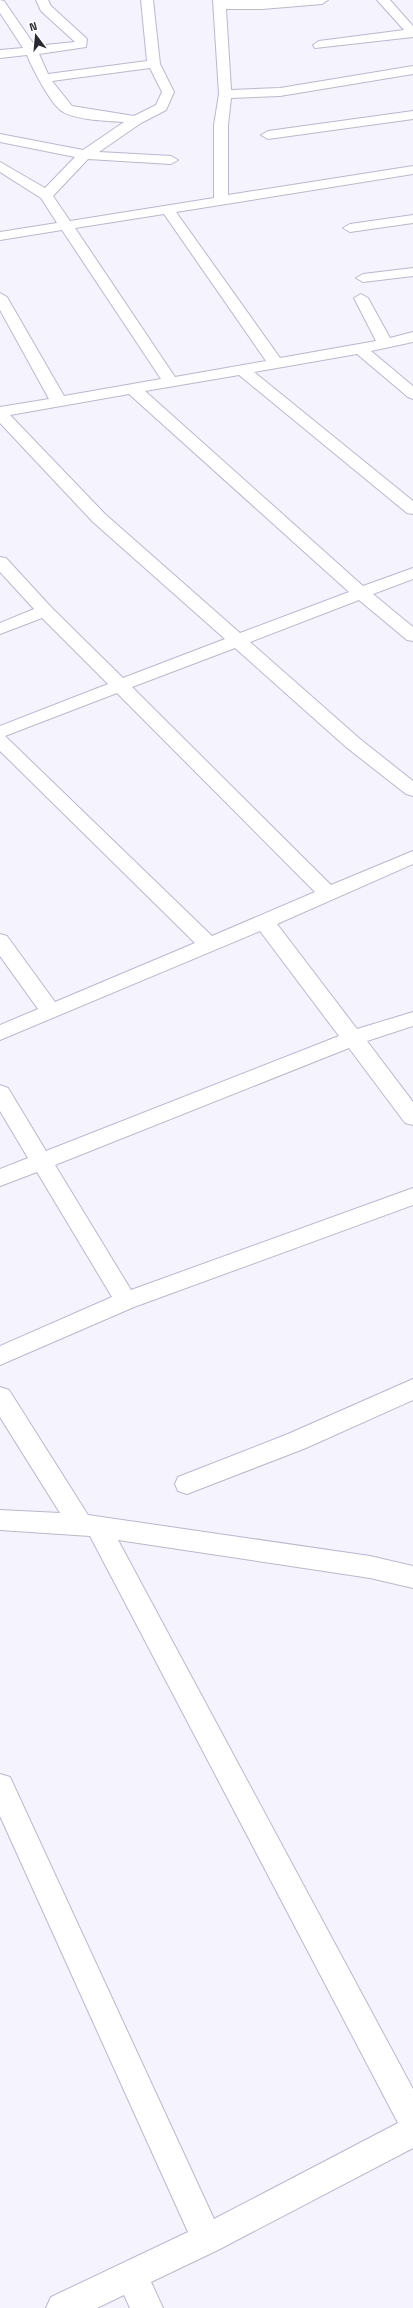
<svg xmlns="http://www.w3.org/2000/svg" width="413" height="2308" font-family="'Space Grotesk',sans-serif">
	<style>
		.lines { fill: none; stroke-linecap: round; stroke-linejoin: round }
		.minor-casing { stroke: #bbb7d2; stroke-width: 2 }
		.minor { fill: #fff; fill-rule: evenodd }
	</style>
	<rect width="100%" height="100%" fill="#f4f3fe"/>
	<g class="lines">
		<defs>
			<g id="minor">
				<path d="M 0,0 L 4,1 L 35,46 L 75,42 L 41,11 L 36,0 L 48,0 L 51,6 L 87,39 L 86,47 L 39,54 L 48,74 L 147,61 L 141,0 L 153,0 L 160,64 L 174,92 L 166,110 L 141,123 L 99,152 L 171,156 L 178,160 L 171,164 L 88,159 L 53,196 L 70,221 L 214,198 L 214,125 L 219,94 L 213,0 L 328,0 L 322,4 L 262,9 L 226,9 L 231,90 L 280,88 L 413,66 L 413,74 L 280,96 L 231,98 L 228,125 L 228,195 L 413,166 L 413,174 L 176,212 L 280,358 L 376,341 L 354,298 L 361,294 L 368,298 L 390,338 L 413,332 L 413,342 L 371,351 L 413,386 L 413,399 L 408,397 L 357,354 L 254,372 L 413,501 L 413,514 L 407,513 L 239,375 L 145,391 L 363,586 L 413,568 L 413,579 L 373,594 L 413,627 L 413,641 L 407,640 L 359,600 L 250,642 L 360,739 L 413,781 L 413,796 L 406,794 L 346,747 L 235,648 L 132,687 L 331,885 L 413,851 L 413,864 L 277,924 L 357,1029 L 413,1012 L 413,1026 L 367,1041 L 413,1102 L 413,1125 L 405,1123 L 349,1048 L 55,1165 L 131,1290 L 413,1188 L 413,1205 L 134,1307 L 0,1365 L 0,1346 L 112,1297 L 37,1172 L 0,1186 L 0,1169 L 28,1158 L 0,1111 L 0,1085 L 8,1088 L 46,1151 L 339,1036 L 260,931 L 0,1040 L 0,1025 L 38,1009 L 0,956 L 0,934 L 7,936 L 55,1002 L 195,943 L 0,751 L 0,726 L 108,684 L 42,618 L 0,634 L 0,623 L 34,609 L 0,572 L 0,557 L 6,558 L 51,607 L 123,678 L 225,639 L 93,522 L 0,423 L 0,407 L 49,399 L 0,310 L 0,293 L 7,297 L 64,396 L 161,379 L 62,230 L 0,240 L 0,232 L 57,223 L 41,198 L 0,172 L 0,162 L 45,188 L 75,157 L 0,142 L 0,134 L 83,150 L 124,122 C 107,121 77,120 63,112 C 51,105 32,68 27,55 L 0,58 L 0,50 L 23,48 L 0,13 ZM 150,68 L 162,92 L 156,105 L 134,116 L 72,106 L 52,81 ZM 164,214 L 266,361 L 175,377 L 75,228 ZM 129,394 L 349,592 L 240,633 L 105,514 L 10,415 ZM 117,693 L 315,892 L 212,936 L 5,736 Z"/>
				<polygon points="377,0 390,0 413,26 413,37 315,48 313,45 319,41 404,30"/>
				<polygon points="413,111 413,119 268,139 261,135 268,131"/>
				<polygon points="413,215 413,223 350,232 343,228 350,224"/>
				<polygon points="413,268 413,276 363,282 356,278 363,274"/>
				<polygon points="413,1379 413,1400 306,1448 187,1494 178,1491 175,1484 178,1477 288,1434"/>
				<polygon points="0,1387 9,1390 88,1515 370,1556 413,1566 413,1588 370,1578 118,1540 413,2089 413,2148 218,2250 151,2282 163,2308 130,2308 124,2295 97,2308 46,2308 51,2297 188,2232 0,1816 0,1774 10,1777 214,2219 398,2123 90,1536 0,1530 0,1510 60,1513 0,1417"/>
			</g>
		</defs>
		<!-- minor casing -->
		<use href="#minor" class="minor-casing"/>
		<!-- minor -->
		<use href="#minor" class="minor"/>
	</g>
	<!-- north arrow -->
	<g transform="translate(36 36) rotate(344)" stroke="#ffffff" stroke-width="3" paint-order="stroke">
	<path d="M0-3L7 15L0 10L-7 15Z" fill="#2a2833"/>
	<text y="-6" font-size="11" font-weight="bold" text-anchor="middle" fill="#2a2833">N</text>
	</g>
</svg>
